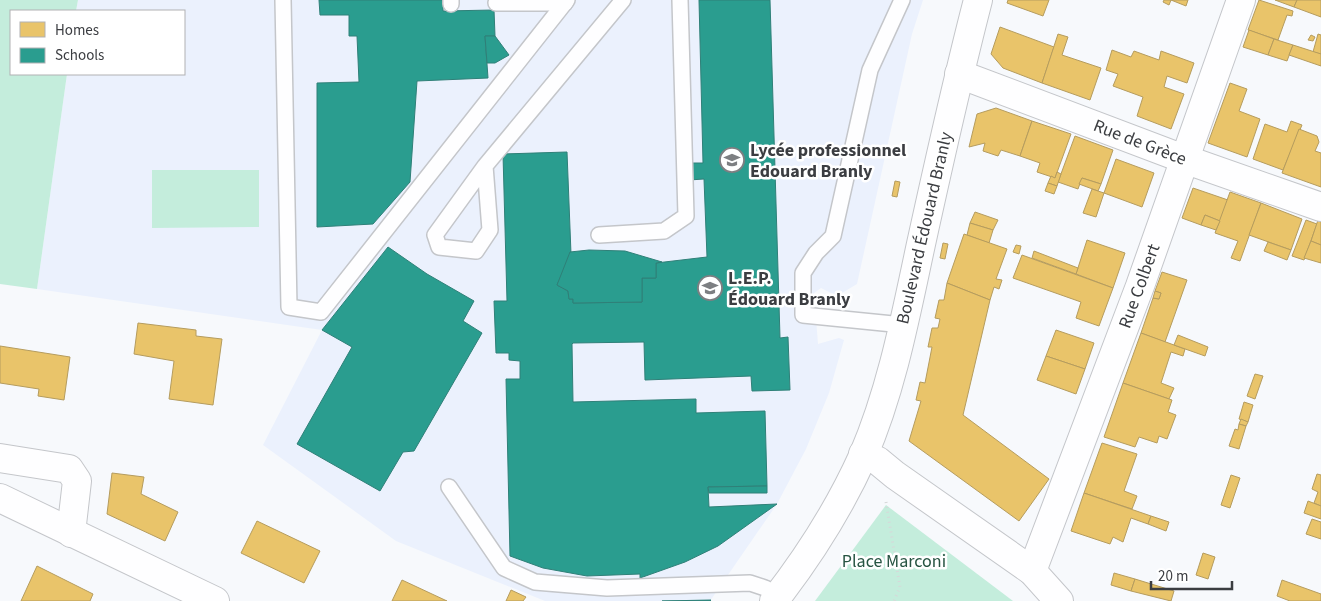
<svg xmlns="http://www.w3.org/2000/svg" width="1321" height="601" font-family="'Source Sans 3',sans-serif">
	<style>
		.built { fill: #ebf1fd }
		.green { fill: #c4eddc }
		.homes { fill: #e9c46a; stroke: #b59c5e }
		.schools { fill: #2a9d8f; stroke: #2f8078 }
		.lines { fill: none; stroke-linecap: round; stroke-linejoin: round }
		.service-casing { stroke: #c4c6ca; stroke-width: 18 }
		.minor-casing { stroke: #c4c6ca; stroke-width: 30 }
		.secondary-casing { stroke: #c4c6ca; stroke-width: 30 }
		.path { stroke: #d6d8d9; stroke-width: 3; stroke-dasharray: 1 4; stroke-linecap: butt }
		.service { stroke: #fefeff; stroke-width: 15 }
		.minor { stroke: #fefeff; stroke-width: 28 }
		.secondary { stroke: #fefeff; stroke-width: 28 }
		.labels { text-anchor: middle; stroke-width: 5; stroke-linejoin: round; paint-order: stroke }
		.street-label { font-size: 18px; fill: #3b3d41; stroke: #fff }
		.poi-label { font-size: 18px; font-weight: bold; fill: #3b3d41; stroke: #fff; text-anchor: start }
		.park-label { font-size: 18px; fill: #275442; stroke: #fff }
	</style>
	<rect width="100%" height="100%" fill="#f7f9fc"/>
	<!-- built -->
	<polygon class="built" points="78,0 923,0 912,34 857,284 837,296 821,288 814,293 818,344 839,338 844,340 829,393 806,449 777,504 710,601 545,601 396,541 263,445 322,330 37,289 67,74 184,74 184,11 76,11"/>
	<!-- green -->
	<g class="green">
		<polygon points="0,0 78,0 76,11 11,11 11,74 67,74 37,289 0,284"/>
		<polygon points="152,170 259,170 259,227 152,228"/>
		<polygon points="886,505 1013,601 815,601"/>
	</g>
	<!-- homes -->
	<g class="homes">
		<polygon points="1008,0 1049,0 1043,16 1007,3"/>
		<polygon points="1164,0 1171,0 1169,5 1163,2"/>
		<polygon points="1171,0 1188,0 1186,6"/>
		<polygon points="1259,0 1293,11 1292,16 1287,15 1278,40 1248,30"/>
		<polygon points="1275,0 1297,0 1294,7"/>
		<polygon points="1297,0 1321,0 1321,17 1294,7"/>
		<polygon points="1000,27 1054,47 1042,83 1003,68 991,54"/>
		<polygon points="1249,30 1274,39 1268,55 1243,47"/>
		<polygon points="1058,34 1068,37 1062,55 1101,68 1090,100 1042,83"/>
		<polygon points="1318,34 1321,35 1321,54 1313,52"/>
		<polygon points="1311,35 1315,37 1313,41 1308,40"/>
		<polygon points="1274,39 1293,45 1287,61 1268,55"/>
		<polygon points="1293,45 1321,54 1321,66 1289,55"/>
		<polygon points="1112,50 1131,57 1134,51 1159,60 1161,51 1194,63 1187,83 1167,76 1164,87 1184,94 1171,129 1137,116 1143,97 1113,86 1118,74 1106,70"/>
		<polygon points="1230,83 1247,89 1239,111 1260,119 1247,157 1208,143"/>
		<polygon points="996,108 1032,121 1020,156 1001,150 998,156 983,151 985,143 969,147 977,114"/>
		<polygon points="1032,121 1071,134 1055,178 1037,172 1040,163 1020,156"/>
		<polygon points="1291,121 1302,125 1283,170 1253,159 1265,124 1287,132"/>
		<polygon points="1299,129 1317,136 1319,142 1315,151 1321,153 1321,187 1282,173"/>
		<polygon points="1075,136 1113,150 1101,184 1082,178 1078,189 1058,182"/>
		<polygon points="1116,159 1154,173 1142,207 1104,193"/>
		<polygon points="1057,172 1061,174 1057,186 1048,183 1051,176 1055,178"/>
		<polygon points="1082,178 1101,184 1098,191 1079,184"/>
		<polygon points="895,181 900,182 897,197 892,196"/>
		<polygon points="1048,183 1057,186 1054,194 1045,191"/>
		<polygon points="1193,188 1228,200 1220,221 1205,215 1201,225 1182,218"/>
		<polygon points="1092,189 1104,193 1096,217 1083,213"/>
		<polygon points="1230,192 1261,203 1240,261 1231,258 1238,241 1215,233"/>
		<polygon points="1261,203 1302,219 1291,250 1249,235"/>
		<polygon points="975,212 998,220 993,230 970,223"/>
		<polygon points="1205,215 1220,221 1216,230 1201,225"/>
		<polygon points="1306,220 1317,224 1304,260 1292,256"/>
		<polygon points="1318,220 1321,221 1321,245 1311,241"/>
		<polygon points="970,223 993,230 989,243 967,235"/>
		<polygon points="964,234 1007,249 996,279 1002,280 999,289 994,287 990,300 947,283"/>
		<polygon points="1087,240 1125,253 1113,288 1076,274"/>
		<polygon points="1311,241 1321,245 1321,263 1304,258"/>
		<polygon points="1268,242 1291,250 1287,260 1264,251"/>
		<polygon points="943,243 948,244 945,259 940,258"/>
		<polygon points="1016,245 1021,246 1019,254 1013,252"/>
		<polygon points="1034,251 1078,268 1076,274 1032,258"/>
		<polygon points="1022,255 1113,288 1099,326 1076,318 1081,302 1013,278"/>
		<polygon points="1162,272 1187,280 1165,342 1141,333 1153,298 1159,299 1161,293 1155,291"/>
		<polygon points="947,283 990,300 963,415 1049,479 1019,521 909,441 921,401 916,400 920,382 925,383 932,347 928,347 932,328 938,328 940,319 935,318 939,300 944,300"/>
		<polygon points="1155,291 1161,293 1159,299 1153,298"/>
		<polygon points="138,323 196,330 196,336 222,339 213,405 169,399 174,361 134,354"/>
		<polygon points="1056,330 1094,343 1085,369 1046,356"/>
		<polygon points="1141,333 1185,349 1183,356 1171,352 1161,383 1174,388 1169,399 1123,383"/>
		<polygon points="1178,335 1208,347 1205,356 1174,345"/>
		<polygon points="0,346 70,357 64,400 38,396 39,389 0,383"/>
		<polygon points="1046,356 1085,369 1076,394 1037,380"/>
		<polygon points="1255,374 1263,376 1255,399 1247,396"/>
		<polygon points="1123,383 1172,400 1168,412 1176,415 1167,439 1159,436 1157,443 1139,437 1135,447 1104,437"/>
		<polygon points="1244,402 1253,405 1248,422 1239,419"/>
		<polygon points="1241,419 1248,422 1246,426 1239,424"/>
		<polygon points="1239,424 1246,426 1239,449 1229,446 1235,429 1238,430"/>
		<polygon points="1102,443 1137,454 1124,491 1137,496 1132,509 1084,493"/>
		<polygon points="112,473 144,477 141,494 178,512 165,541 107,514"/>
		<polygon points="1317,474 1321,475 1321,506 1314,503 1318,492 1312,489"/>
		<polygon points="1231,475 1240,478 1230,508 1221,505"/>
		<polygon points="1084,493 1151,516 1148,524 1131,518 1123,542 1113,537 1110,544 1071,531"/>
		<polygon points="1308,501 1321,506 1321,519 1304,513"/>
		<polygon points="1151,516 1169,522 1166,531 1148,524"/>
		<polygon points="1312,519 1321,522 1321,539 1306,534"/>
		<polygon points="257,521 320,551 304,583 241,553"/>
		<polygon points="1203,553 1215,557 1208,579 1196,575"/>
		<polygon points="37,566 93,594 90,601 21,601"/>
		<polygon points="1114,573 1135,579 1131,591 1111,585"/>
		<polygon points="1135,579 1174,591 1171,601 1131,591"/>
		<polygon points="402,580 447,601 392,601"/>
		<polygon points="1282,580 1321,594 1321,601 1290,601 1277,596"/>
		<polygon points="511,590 526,597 523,601 506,601"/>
	</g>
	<!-- schools -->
	<g class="schools">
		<polygon points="319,0 443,0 443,11 494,10 495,36 485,36 488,78 417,81 410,182 373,224 317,227 317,83 359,82 357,36 349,36 349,15 320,15"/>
		<polygon points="699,0 770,0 780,338 788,337 790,390 752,391 751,376 645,380 644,342 573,343 572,344 573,402 696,399 696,413 765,411 767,486 708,487 709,507 777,504 718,546 685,562 640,578 640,574 587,576 543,568 510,556 506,379 520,379 520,361 509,360 509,353 496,353 494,301 507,301 503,154 567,152 571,254 557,285 568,291 569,299 573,299 573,303 642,302 642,278 656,278 656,263 707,257 704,179 689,180 689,163 703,163"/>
		<polygon points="485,36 495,36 509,55 495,63 487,63"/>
		<polygon points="388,247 427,274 474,301 463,321 482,333 414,451 403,452 380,491 297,444 352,347 322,330"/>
		<polygon points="589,250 625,251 662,262 656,263 656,278 642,278 642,302 573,303 573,299 569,299 568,291 557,285 570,252"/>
		<polygon points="767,486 767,493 709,493 708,487"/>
		<polygon points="711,600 710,601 662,601"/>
	</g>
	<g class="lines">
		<defs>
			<g id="service">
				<polyline points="283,0 289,307 321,312 567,0"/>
				<polyline points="451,0 451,4"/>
				<polyline points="902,0 870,70 833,236 816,253 803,273 803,315 903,325"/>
				<polyline points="496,3 565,3"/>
				<polyline points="485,166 490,230 476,251 439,247 435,235 485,166 623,0"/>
				<polyline points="599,235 664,231 686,216 680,0"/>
				<polyline points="449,487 504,568 535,582 607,588 750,583 765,588 778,596"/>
			</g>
			<g id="minor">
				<polyline points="959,74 1184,159 1321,207"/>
				<polyline points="863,454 878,461 895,475 1032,571 1059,601"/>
				<polyline points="0,458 69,469 77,481 71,533"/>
				<polyline points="0,498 215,601"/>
				<polyline points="1032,571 1140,286 1241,0"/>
			</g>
			<path id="secondary" d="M 774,601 C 809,556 840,507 863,456 C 892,389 906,314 921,244 C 939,162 957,81 978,0"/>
		</defs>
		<!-- service casing -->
		<use href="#service" class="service-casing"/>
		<!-- minor casing -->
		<use href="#minor" class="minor-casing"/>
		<!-- secondary casing -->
		<use href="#secondary" class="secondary-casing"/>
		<!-- path -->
		<polyline class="path" points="886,502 900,587 894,601"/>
		<!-- service -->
		<use href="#service" class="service"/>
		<!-- minor -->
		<use href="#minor" class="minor"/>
		<!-- secondary -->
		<use href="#secondary" class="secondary"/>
	</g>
	<!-- icons -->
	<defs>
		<symbol id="school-ring" viewBox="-11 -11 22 22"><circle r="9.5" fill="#fff" stroke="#7d7f82" stroke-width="1.5"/><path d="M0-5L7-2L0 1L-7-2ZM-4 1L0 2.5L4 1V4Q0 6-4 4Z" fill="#7d7f82"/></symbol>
	</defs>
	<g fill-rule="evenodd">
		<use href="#school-ring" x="718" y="146" width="28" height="28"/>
		<use href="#school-ring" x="696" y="274" width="28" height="28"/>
	</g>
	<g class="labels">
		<!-- street labels -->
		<g class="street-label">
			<text transform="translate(1140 142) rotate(21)" y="6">Rue de Grèce</text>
			<text transform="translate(924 228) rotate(-77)" y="6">Boulevard Édouard Branly</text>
			<text transform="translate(1139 286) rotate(-70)" y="6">Rue Colbert</text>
		</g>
		<!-- poi labels -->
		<g class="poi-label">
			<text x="750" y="156">Lycée professionnel<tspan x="750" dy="21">Edouard Branly</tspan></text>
			<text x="728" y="284">L.E.P.<tspan x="728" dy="21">Édouard Branly</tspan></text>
		</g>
		<!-- park labels -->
		<g class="park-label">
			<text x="894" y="567">Place Marconi</text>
		</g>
	</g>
	<!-- legend -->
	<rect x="10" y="10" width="175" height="65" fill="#ffffff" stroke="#b1b1b3"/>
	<rect x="20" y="22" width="25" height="15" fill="#e9c46a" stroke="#b1b1b3"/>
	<text x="55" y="35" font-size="15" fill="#3b3d41">Homes</text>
	<rect x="20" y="48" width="25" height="15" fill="#2a9d8f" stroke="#b1b1b3"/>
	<text x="55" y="60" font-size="15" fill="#3b3d41">Schools</text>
	<!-- scale -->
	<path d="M1151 581v8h81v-8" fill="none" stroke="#3b3d41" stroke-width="2.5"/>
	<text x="1158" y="581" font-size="15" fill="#3b3d41" stroke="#ffffff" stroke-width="4" paint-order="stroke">20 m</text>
</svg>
